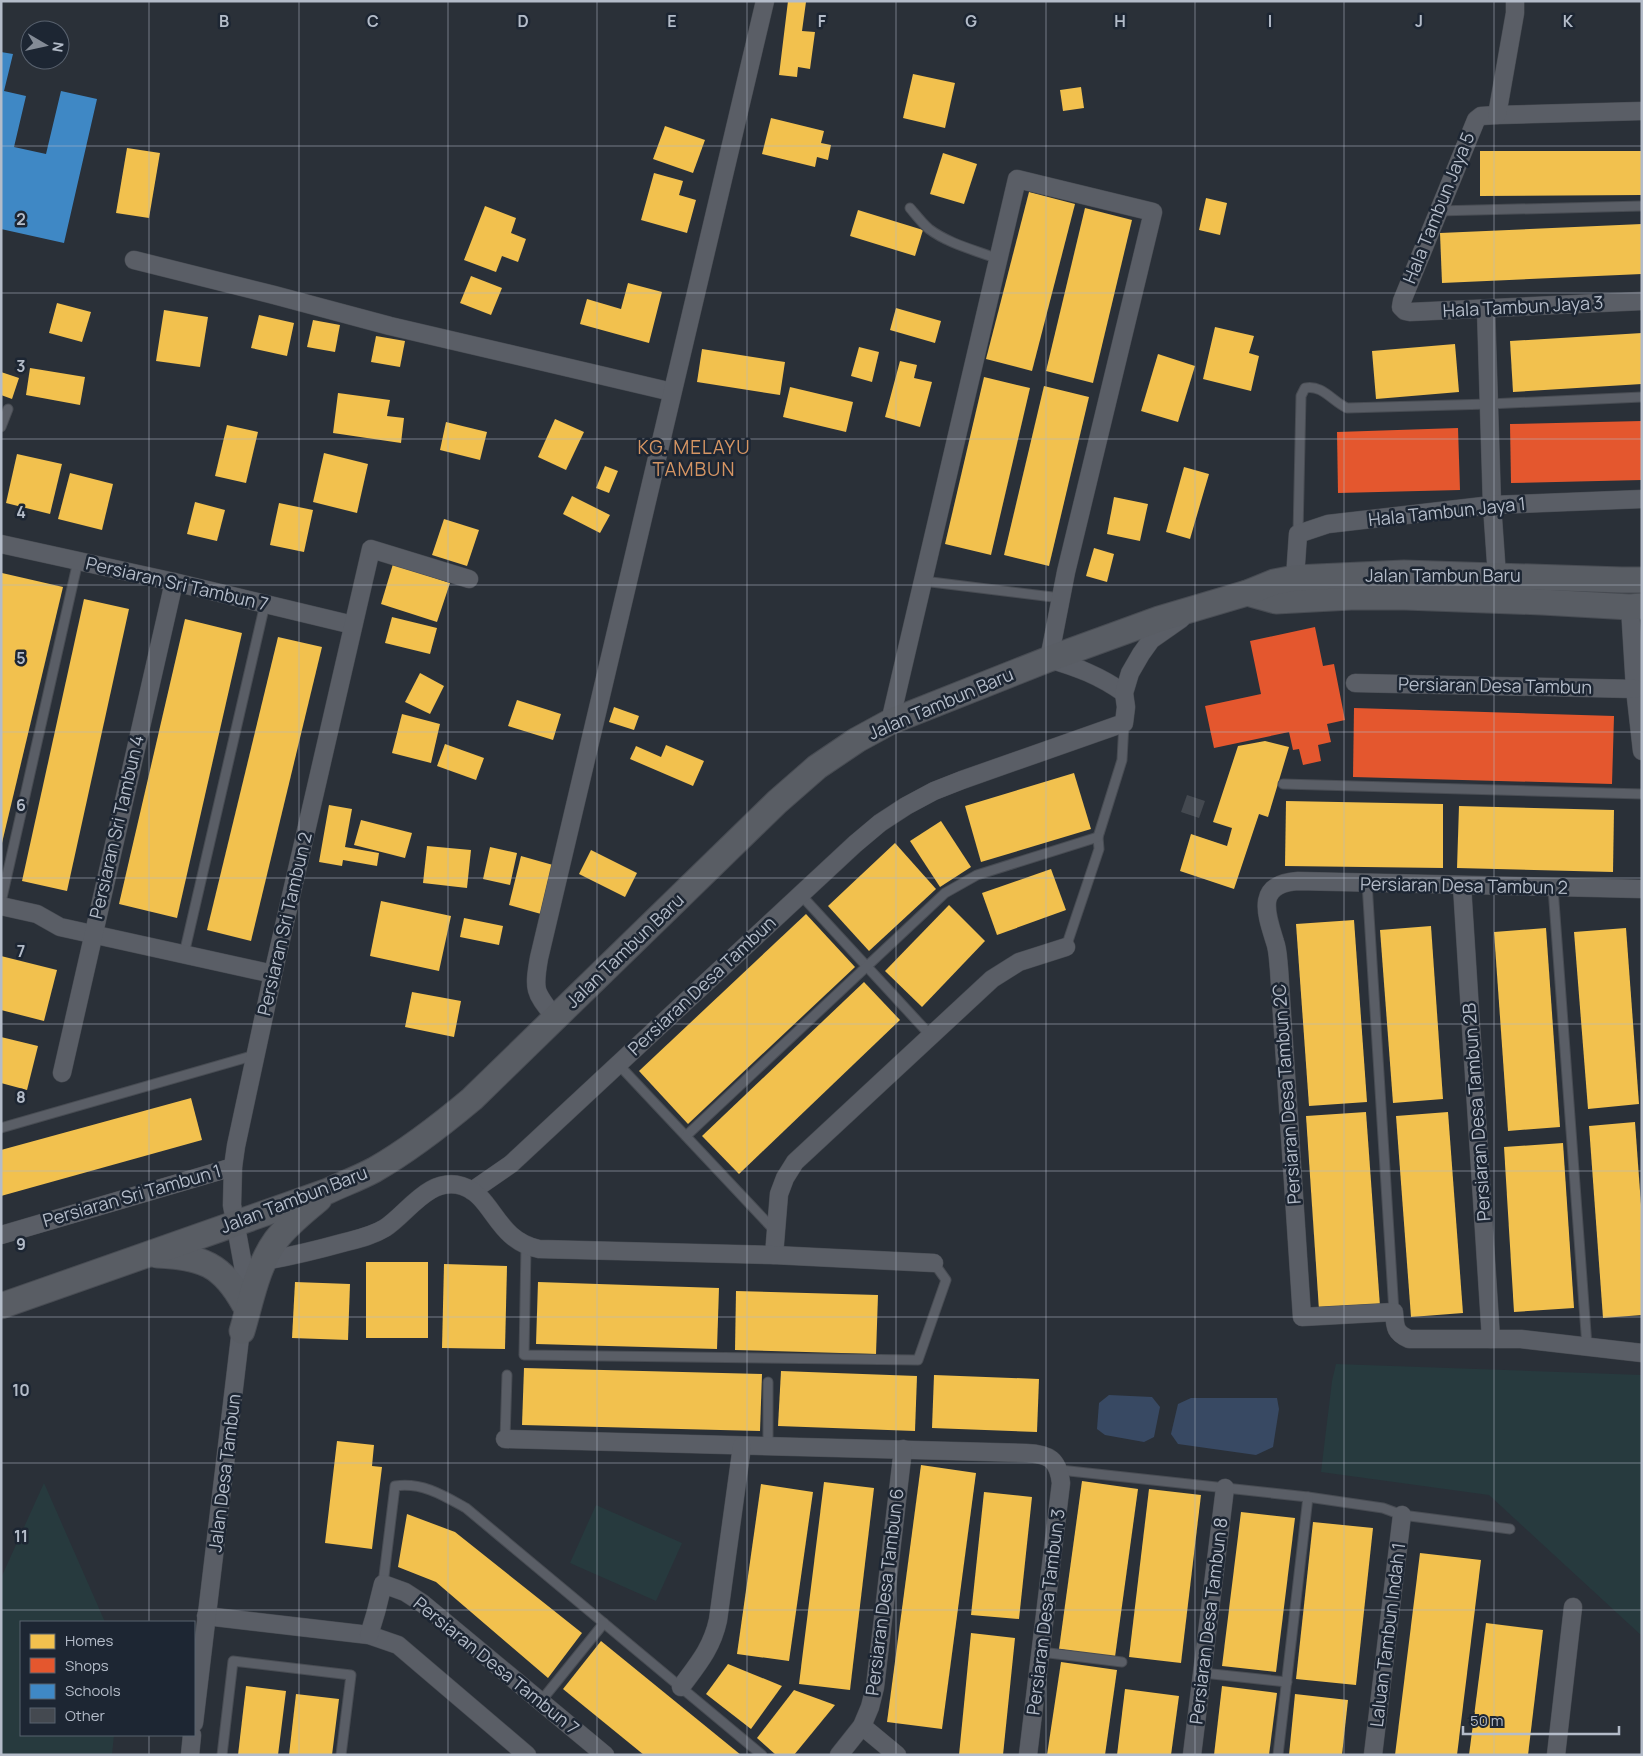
<svg xmlns="http://www.w3.org/2000/svg" width="1643" height="1756" font-family="Manrope,sans-serif">
	<style>
		.green { fill: #273a3e }
		.water { fill: #384963 }
		.homes { fill: #f2c14e }
		.shops { fill: #e4572e }
		.schools { fill: #3f88c5 }
		.building { fill: #444950 }
		.lines { fill: none; stroke-linecap: round; stroke-linejoin: round }
		.lane-casing { stroke: #484c53; stroke-width: 11 }
		.street-casing { stroke: #484c53; stroke-width: 19 }
		.secondary-casing { stroke: #484c53; stroke-width: 27 }
		.lane { stroke: #5a5e66; stroke-width: 9 }
		.street { stroke: #5a5e66; stroke-width: 18 }
		.secondary { stroke: #595d64; stroke-width: 25 }
		.grid { fill: none; stroke: #b4bcc9; stroke-width: 1; stroke-opacity: 0.55 }
		.labels { text-anchor: middle; stroke-width: 5; stroke-linejoin: round; paint-order: stroke }
		.street-label { font-size: 18px; fill: #b4bcc9; stroke: #1d2633 }
		.neighbourhood-label { font-size: 19px; letter-spacing: 1px; fill: #d59563; stroke: #1d2633 }
		.grid-label { font-size: 16px; text-anchor: middle; font-weight: bold; fill: #b4bcc9; stroke: #1d2633; stroke-width: 5; stroke-linejoin: round; paint-order: stroke }
	</style>
	<rect width="100%" height="100%" fill="#2a3038"/>
	<!-- green -->
	<g class="green">
		<polygon points="1336,1364 1642,1375 1642,1636 1489,1495 1321,1472 1332,1381"/>
		<polygon points="44,1483 105,1622 21,1622 21,1735 114,1735 112,1755 1,1755 1,1578"/>
		<polygon points="596,1505 682,1543 656,1601 570,1563"/>
	</g>
	<!-- water -->
	<g class="water">
		<polygon points="1109,1395 1152,1397 1160,1407 1154,1437 1144,1442 1105,1435 1097,1429 1099,1403"/>
		<polygon points="1191,1398 1277,1398 1279,1409 1273,1447 1256,1455 1178,1444 1171,1434 1178,1404"/>
	</g>
	<!-- homes -->
	<g class="homes">
		<polygon points="788,1 806,2 802,31 815,32 810,69 798,67 797,77 779,75"/>
		<polygon points="913,74 955,83 945,128 903,118"/>
		<polygon points="1081,87 1084,108 1063,111 1060,90"/>
		<polygon points="771,118 824,131 821,143 831,145 828,160 817,157 815,167 762,154"/>
		<polygon points="665,126 705,140 693,173 653,159"/>
		<polygon points="127,148 160,153 149,218 116,213"/>
		<polygon points="1480,151 1642,151 1642,195 1480,196"/>
		<polygon points="943,153 977,164 964,204 930,194"/>
		<polygon points="654,173 683,181 679,195 696,200 687,233 641,220"/>
		<polygon points="1029,192 1075,204 1032,371 986,359"/>
		<polygon points="1206,198 1227,203 1220,235 1199,230"/>
		<polygon points="485,206 516,218 511,233 526,239 518,262 502,256 496,272 464,260"/>
		<polygon points="1085,208 1132,220 1093,383 1046,371"/>
		<polygon points="858,210 923,230 915,256 850,236"/>
		<polygon points="1642,224 1642,274 1442,283 1440,233"/>
		<polygon points="471,276 502,288 491,315 460,303"/>
		<polygon points="628,283 662,292 649,343 580,324 587,299 621,309"/>
		<polygon points="57,303 91,312 82,342 49,333"/>
		<polygon points="896,308 941,321 935,343 890,330"/>
		<polygon points="164,310 208,317 200,367 156,361"/>
		<polygon points="259,315 294,323 287,356 251,348"/>
		<polygon points="313,320 340,325 335,352 307,347"/>
		<polygon points="1215,327 1254,336 1249,353 1259,356 1251,391 1203,379"/>
		<polygon points="1642,333 1642,384 1513,392 1510,341"/>
		<polygon points="376,336 405,341 400,367 371,362"/>
		<polygon points="1455,344 1459,392 1376,399 1372,351"/>
		<polygon points="859,347 879,352 872,382 851,376"/>
		<polygon points="702,349 785,362 780,395 697,382"/>
		<polygon points="1158,354 1195,366 1178,422 1141,411"/>
		<polygon points="900,361 917,365 914,378 932,382 920,427 885,417"/>
		<polygon points="30,368 85,377 80,405 26,395"/>
		<polygon points="1,372 19,378 12,399 1,395"/>
		<polygon points="984,377 1030,388 991,555 945,544"/>
		<polygon points="1044,386 1089,397 1049,566 1004,555"/>
		<polygon points="790,387 853,402 846,432 783,417"/>
		<polygon points="338,393 390,400 387,416 404,418 401,443 333,433"/>
		<polygon points="555,419 584,432 566,470 538,457"/>
		<polygon points="446,422 487,432 480,460 440,450"/>
		<polygon points="227,425 258,432 246,483 215,476"/>
		<polygon points="324,453 368,464 357,513 313,502"/>
		<polygon points="17,454 62,464 50,514 6,503"/>
		<polygon points="605,466 618,471 609,493 596,488"/>
		<polygon points="1184,467 1209,474 1190,539 1166,532"/>
		<polygon points="70,473 113,484 102,530 58,519"/>
		<polygon points="572,496 610,515 600,533 563,514"/>
		<polygon points="1114,497 1148,504 1140,541 1107,534"/>
		<polygon points="195,502 225,510 217,541 187,534"/>
		<polygon points="279,503 313,510 304,552 270,545"/>
		<polygon points="444,519 479,530 467,566 432,555"/>
		<polygon points="1094,548 1114,554 1107,582 1086,576"/>
		<polygon points="393,564 450,583 437,622 381,604"/>
		<polygon points="2,573 63,587 2,843 1,578"/>
		<polygon points="84,599 129,609 67,891 22,881"/>
		<polygon points="392,617 437,628 430,654 385,643"/>
		<polygon points="185,619 242,633 177,918 119,904"/>
		<polygon points="278,637 322,647 251,941 207,930"/>
		<polygon points="420,673 444,686 430,714 405,702"/>
		<polygon points="517,700 561,714 553,740 508,726"/>
		<polygon points="614,707 639,716 634,730 609,722"/>
		<polygon points="402,714 440,724 431,763 392,753"/>
		<polygon points="1265,741 1289,747 1268,817 1259,814 1234,889 1180,871 1191,834 1227,846 1232,828 1213,822 1238,746"/>
		<polygon points="445,744 484,758 476,780 437,766"/>
		<polygon points="666,745 704,761 693,786 630,759 636,746 661,757"/>
		<polygon points="1074,773 1091,829 981,862 965,806"/>
		<polygon points="1286,801 1443,804 1443,868 1285,866"/>
		<polygon points="329,805 352,809 345,847 379,853 377,866 343,860 342,866 319,862"/>
		<polygon points="1459,806 1614,810 1613,872 1457,868"/>
		<polygon points="361,820 412,833 405,858 354,845"/>
		<polygon points="941,821 971,867 940,887 910,841"/>
		<polygon points="895,843 936,889 869,951 828,906"/>
		<polygon points="427,846 471,850 467,888 423,883"/>
		<polygon points="490,847 517,853 510,885 483,879"/>
		<polygon points="591,850 637,873 625,897 579,874"/>
		<polygon points="521,856 553,865 541,914 509,905"/>
		<polygon points="1051,869 1066,910 997,935 982,893"/>
		<polygon points="381,901 451,916 439,971 370,956"/>
		<polygon points="949,905 985,941 922,1007 885,971"/>
		<polygon points="806,914 855,967 688,1124 639,1071"/>
		<polygon points="464,918 503,926 499,945 460,937"/>
		<polygon points="1354,920 1367,1102 1309,1106 1296,924"/>
		<polygon points="1431,926 1443,1099 1393,1103 1380,930"/>
		<polygon points="1546,928 1560,1127 1508,1131 1494,932"/>
		<polygon points="1626,928 1639,1104 1588,1109 1574,932"/>
		<polygon points="1,956 57,970 44,1021 1,1010"/>
		<polygon points="864,982 900,1020 739,1174 702,1136"/>
		<polygon points="412,992 461,1001 454,1037 405,1027"/>
		<polygon points="1,1037 38,1046 27,1090 1,1083"/>
		<polygon points="191,1098 202,1140 1,1196 1,1150"/>
		<polygon points="1366,1112 1380,1306 1319,1310 1306,1116"/>
		<polygon points="1448,1112 1463,1313 1411,1317 1396,1116"/>
		<polygon points="1635,1122 1642,1219 1642,1315 1603,1318 1589,1126"/>
		<polygon points="1563,1143 1574,1308 1514,1312 1504,1147"/>
		<rect x="366" y="1262" width="62" height="76"/>
		<polygon points="444,1264 507,1266 505,1349 442,1348"/>
		<polygon points="295,1282 350,1284 348,1340 292,1338"/>
		<polygon points="538,1282 719,1288 717,1349 536,1344"/>
		<polygon points="736,1291 878,1295 876,1354 735,1350"/>
		<polygon points="524,1368 762,1374 760,1431 522,1425"/>
		<polygon points="781,1371 917,1376 915,1431 778,1426"/>
		<polygon points="934,1375 1039,1379 1037,1432 932,1428"/>
		<polygon points="337,1441 374,1445 372,1466 382,1467 372,1549 325,1543"/>
		<polygon points="921,1465 976,1473 942,1729 887,1722"/>
		<polygon points="1082,1481 1138,1489 1115,1657 1059,1649"/>
		<polygon points="824,1482 874,1488 850,1690 799,1684"/>
		<polygon points="761,1484 813,1492 789,1661 737,1654"/>
		<polygon points="1149,1489 1201,1495 1181,1663 1129,1657"/>
		<polygon points="984,1492 1032,1497 1019,1619 971,1615"/>
		<polygon points="1241,1512 1295,1518 1276,1672 1222,1666"/>
		<polygon points="407,1514 455,1532 582,1633 548,1678 436,1582 398,1567"/>
		<polygon points="1313,1522 1373,1528 1356,1685 1296,1679"/>
		<polygon points="1420,1553 1481,1560 1457,1755 1395,1755"/>
		<polygon points="1486,1623 1543,1630 1528,1755 1469,1755"/>
		<polygon points="971,1633 1015,1638 1003,1755 959,1755"/>
		<polygon points="601,1641 741,1755 644,1755 563,1689"/>
		<polygon points="1061,1662 1117,1670 1105,1755 1047,1755"/>
		<polygon points="728,1664 782,1686 751,1729 706,1694"/>
		<polygon points="246,1686 286,1691 278,1755 238,1755"/>
		<polygon points="1222,1686 1277,1693 1269,1755 1214,1755"/>
		<polygon points="1125,1689 1179,1696 1171,1755 1117,1755"/>
		<polygon points="794,1690 835,1705 794,1755 776,1755 757,1738"/>
		<polygon points="296,1694 339,1699 332,1755 289,1755"/>
		<polygon points="1295,1694 1348,1700 1342,1755 1289,1755"/>
	</g>
	<!-- shops -->
	<g class="shops">
		<polygon points="1642,421 1642,480 1511,483 1510,424"/>
		<polygon points="1458,428 1460,490 1338,493 1337,432"/>
		<polygon points="1315,627 1323,666 1334,664 1345,720 1327,724 1331,742 1318,745 1321,761 1303,765 1299,749 1293,750 1289,732 1214,748 1205,706 1261,694 1250,641"/>
		<polygon points="1354,708 1614,716 1612,784 1353,777"/>
	</g>
	<!-- schools -->
	<polygon class="schools" points="1,52 13,54 4,91 26,96 14,147 46,154 61,91 97,99 64,243 1,229"/>
	<!-- building -->
	<polygon class="building" points="1187,795 1205,801 1199,818 1181,812"/>
	<g class="lines">
		<defs>
			<g id="lane">
				<path d="M 910,208 C 916,215 922,223 929,229 C 949,244 975,250 998,259"/>
				<polyline points="1437,211 1642,206"/>
				<polyline points="1,427 8,409"/>
				<path d="M 1298,534 L 1301,396 L 1305,388 C 1322,384 1333,402 1347,408 L 1489,404 L 1642,397"/>
				<polyline points="923,581 1061,598"/>
				<polyline points="1283,784 1642,794"/>
				<polyline points="1367,883 1394,1312"/>
				<polyline points="1553,888 1587,1346"/>
				<polyline points="800,894 931,1036"/>
				<polyline points="1,902 78,561"/>
				<polyline points="1066,947 1099,849 1098,837 1122,760 1124,723"/>
				<polyline points="184,954 265,604"/>
				<polyline points="618,1064 775,1231"/>
				<polyline points="1,1128 255,1055"/>
				<polyline points="686,1136 945,893 977,875 1098,837"/>
				<polyline points="526,1247 524,1355 918,1360 946,1280 934,1263"/>
				<polyline points="768,1382 768,1445"/>
				<polyline points="505,1439 507,1375"/>
				<polyline points="1060,1470 1308,1497 1383,1508 1402,1515 1510,1529"/>
				<path d="M 383,1584 L 395,1486 C 422,1482 443,1495 466,1508 L 762,1755"/>
				<polyline points="1041,1652 1122,1662"/>
				<polyline points="1203,1673 1287,1682"/>
				<polyline points="541,1701 604,1623"/>
				<polyline points="222,1755 233,1661 351,1675 341,1755"/>
				<polyline points="1278,1755 1308,1497"/>
			</g>
			<g id="street">
				<polyline points="1642,111 1497,115 1481,116 1476,120 1402,301 1401,307 1405,311 1410,312 1642,301"/>
				<polyline points="1497,115 1515,13 1515,1"/>
				<polyline points="134,260 274,295 390,326 672,392"/>
				<polyline points="1486,309 1492,505 1497,576"/>
				<polyline points="1,544 174,582 353,625"/>
				<polyline points="1295,578 1298,534 1328,524 1492,505 1642,499"/>
				<polyline points="1630,607 1635,689 1642,751"/>
				<polyline points="1355,683 1635,689"/>
				<path d="M 890,722 L 1017,179 L 1153,212 L 1066,572 L 1049,659 C 1077,667 1100,676 1124,693"/>
				<polyline points="1462,886 1491,1339"/>
				<path d="M 1642,889 L 1298,881 C 1255,884 1266,913 1275,942 C 1278,950 1278,960 1279,969 L 1302,1317 L 1394,1312 C 1395,1327 1395,1333 1409,1339 L 1521,1339 L 1642,1353"/>
				<polyline points="1,906 37,914 60,927 273,974"/>
				<path d="M 556,1019 C 535,992 533,992 539,958 L 765,1"/>
				<polyline points="62,1073 174,582"/>
				<polyline points="472,1191 511,1164 855,844 880,823 906,806 934,791 962,780 1124,723 1126,707 1124,693 1130,673 1141,654 1151,640 1181,619"/>
				<polyline points="1,1235 233,1167"/>
				<polyline points="774,1255 779,1194 785,1178 795,1162 992,979 1019,962 1066,947"/>
				<path d="M 265,1261 C 291,1256 317,1250 342,1243 C 357,1239 372,1236 385,1228 C 408,1213 429,1176 462,1186 C 494,1196 495,1240 539,1249 L 774,1255 L 934,1263"/>
				<path d="M 505,1439 L 1026,1453 C 1049,1454 1058,1459 1061,1483 L 1028,1755"/>
				<polyline points="206,1616 369,1635 398,1645 527,1755"/>
				<polyline points="369,1635 376,1612 383,1584 405,1592 422,1603 605,1755"/>
				<path d="M 681,1687 C 698,1664 712,1648 718,1620 L 742,1446"/>
				<polyline points="194,1723 244,1304 245,1285 243,1265 232,1205 233,1167 236,1146 273,974 371,549 469,579"/>
				<polyline points="862,1726 897,1755"/>
				<polyline points="190,1755 192,1735"/>
				<polyline points="839,1755 862,1726 870,1707 875,1687 903,1449"/>
				<polyline points="1192,1755 1225,1488"/>
				<polyline points="1373,1755 1402,1515"/>
				<polyline points="1556,1755 1573,1607"/>
			</g>
			<g id="secondary">
				<polyline points="1247,593 1276,601 1351,597 1405,597 1542,602 1630,607 1642,606"/>
				<path d="M 157,1255 C 202,1257 222,1264 244,1304"/>
				<path d="M 1,1306 L 328,1191 C 343,1184 359,1178 374,1170 C 409,1150 441,1125 472,1099 L 777,802 L 817,767 L 857,740 L 890,722 L 1049,659 L 1159,619 L 1247,593 L 1274,582 L 1295,578 L 1404,573 L 1622,580 L 1642,580"/>
				<path d="M 242,1331 C 251,1301 257,1266 276,1240 C 288,1224 304,1212 319,1199"/>
			</g>
		</defs>
		<!-- lane casing -->
		<use href="#lane" class="lane-casing"/>
		<!-- street casing -->
		<use href="#street" class="street-casing"/>
		<!-- secondary casing -->
		<use href="#secondary" class="secondary-casing"/>
		<!-- lane -->
		<use href="#lane" class="lane"/>
		<!-- street -->
		<use href="#street" class="street"/>
		<!-- secondary -->
		<use href="#secondary" class="secondary"/>
	</g>
	<!-- grid -->
	<path class="grid" d="M 149,1 L 149,1622M 299,1 L 299,1755M 448,1 L 448,1755M 597,1 L 597,1755M 747,1 L 747,1755M 896,1 L 896,1755M 1046,1 L 1046,1755M 1195,1 L 1195,1755M 1344,1 L 1344,1755M 1494,1 L 1494,1755M 1,146 L 1642,146M 1,293 L 1642,293M 1,439 L 1642,439M 1,585 L 1642,585M 1,732 L 1642,732M 1,878 L 1642,878M 1,1024 L 1642,1024M 1,1171 L 1642,1171M 1,1317 L 1642,1317M 1,1463 L 1642,1463M 1,1610 L 1642,1610M 149,1735 L 149,1755"/>
	<g class="labels">
		<!-- street labels -->
		<g class="street-label">
			<text transform="translate(1439 208) rotate(-68)" y="6">Hala Tambun Jaya 5</text>
			<text transform="translate(1523 307) rotate(-3)" y="6">Hala Tambun Jaya 3</text>
			<text transform="translate(1447 512) rotate(-6)" y="6">Hala Tambun Jaya 1</text>
			<text x="1443" y="582">Jalan Tambun Baru</text>
			<text transform="translate(177 584) rotate(13)" y="6">Persiaran Sri Tambun 7</text>
			<text transform="translate(1495 686) rotate(1)" y="6">Persiaran Desa Tambun</text>
			<text transform="translate(941 704) rotate(-23)" y="6">Jalan Tambun Baru</text>
			<text transform="translate(117 827) rotate(-77)" y="6">Persiaran Sri Tambun 4</text>
			<text transform="translate(1464 886) rotate(1)" y="6">Persiaran Desa Tambun 2</text>
			<text transform="translate(285 924) rotate(-77)" y="6">Persiaran Sri Tambun 2</text>
			<text transform="translate(625 951) rotate(-44)" y="6">Jalan Tambun Baru</text>
			<text transform="translate(702 986) rotate(-43)" y="6">Persiaran Desa Tambun</text>
			<text transform="translate(1287 1094) rotate(-94)" y="6">Persiaran Desa Tambun 2C</text>
			<text transform="translate(1477 1112) rotate(-94)" y="6">Persiaran Desa Tambun 2B</text>
			<text transform="translate(132 1196) rotate(-16)" y="6">Persiaran Sri Tambun 1</text>
			<text transform="translate(294 1200) rotate(-21)" y="6">Jalan Tambun Baru</text>
			<text transform="translate(225 1473) rotate(-83)" y="6">Jalan Desa Tambun</text>
			<text transform="translate(885 1592) rotate(-83)" y="6">Persiaran Desa Tambun 6</text>
			<text transform="translate(1046 1612) rotate(-83)" y="6">Persiaran Desa Tambun 3</text>
			<text transform="translate(1209 1621) rotate(-83)" y="6">Persiaran Desa Tambun 8</text>
			<text transform="translate(1388 1635) rotate(-83)" y="6">Laluan Tambun Indah 1</text>
			<text transform="translate(496 1666) rotate(39)" y="6">Persiaran Desa Tambun 7</text>
		</g>
		<!-- neighbourhood labels -->
		<g class="neighbourhood-label">
			<text x="694" y="454">KG. MELAYU<tspan x="694" dy="22">TAMBUN</tspan></text>
		</g>
	</g>
	<g class="grid-label">
		<text x="224" y="27">B</text>
		<text x="373" y="27">C</text>
		<text x="523" y="27">D</text>
		<text x="672" y="27">E</text>
		<text x="822" y="27">F</text>
		<text x="971" y="27">G</text>
		<text x="1120" y="27">H</text>
		<text x="1270" y="27">I</text>
		<text x="1419" y="27">J</text>
		<text x="1568" y="27">K</text>
		<text x="21" y="225">2</text>
		<text x="21" y="372">3</text>
		<text x="21" y="518">4</text>
		<text x="21" y="664">5</text>
		<text x="21" y="811">6</text>
		<text x="21" y="957">7</text>
		<text x="21" y="1103">8</text>
		<text x="21" y="1250">9</text>
		<text x="21" y="1396">10</text>
		<text x="21" y="1542">11</text>
	</g>
	<!-- border -->
	<rect width="1643" height="1756" fill="none" stroke="#b4bcc9" stroke-width="5"/>
	<!-- legend -->
	<rect x="20" y="1621" width="175" height="115" fill="#1d2633" stroke="#59626f"/>
	<rect x="30" y="1634" width="25" height="15" fill="#f2c14e" stroke="#59626f"/>
	<text x="65" y="1646" font-size="15" fill="#b4bcc9">Homes</text>
	<rect x="30" y="1658" width="25" height="15" fill="#e4572e" stroke="#59626f"/>
	<text x="65" y="1671" font-size="15" fill="#b4bcc9">Shops</text>
	<rect x="30" y="1684" width="25" height="15" fill="#3f88c5" stroke="#59626f"/>
	<text x="65" y="1696" font-size="15" fill="#b4bcc9">Schools</text>
	<rect x="30" y="1708" width="25" height="15" fill="#444950" stroke="#59626f"/>
	<text x="65" y="1721" font-size="15" fill="#b4bcc9">Other</text>
	<!-- north arrow -->
	<g transform="translate(45 45) rotate(99)"><circle r="24" fill="#1d2633" stroke="#59626f"/>
	<path d="M0-4L9 19L0 12L-9 19Z" fill="#848b96"/>
	<text y="-8" font-size="14" font-weight="bold" text-anchor="middle" fill="#b4bcc9">N</text>
	</g>
	<!-- scale -->
	<path d="M1463 1726v8h156v-8" fill="none" stroke="#b4bcc9" stroke-width="2.5"/>
	<text x="1470" y="1726" font-size="15" fill="#b4bcc9" stroke="#1d2633" stroke-width="4" paint-order="stroke">50 m</text>
</svg>
